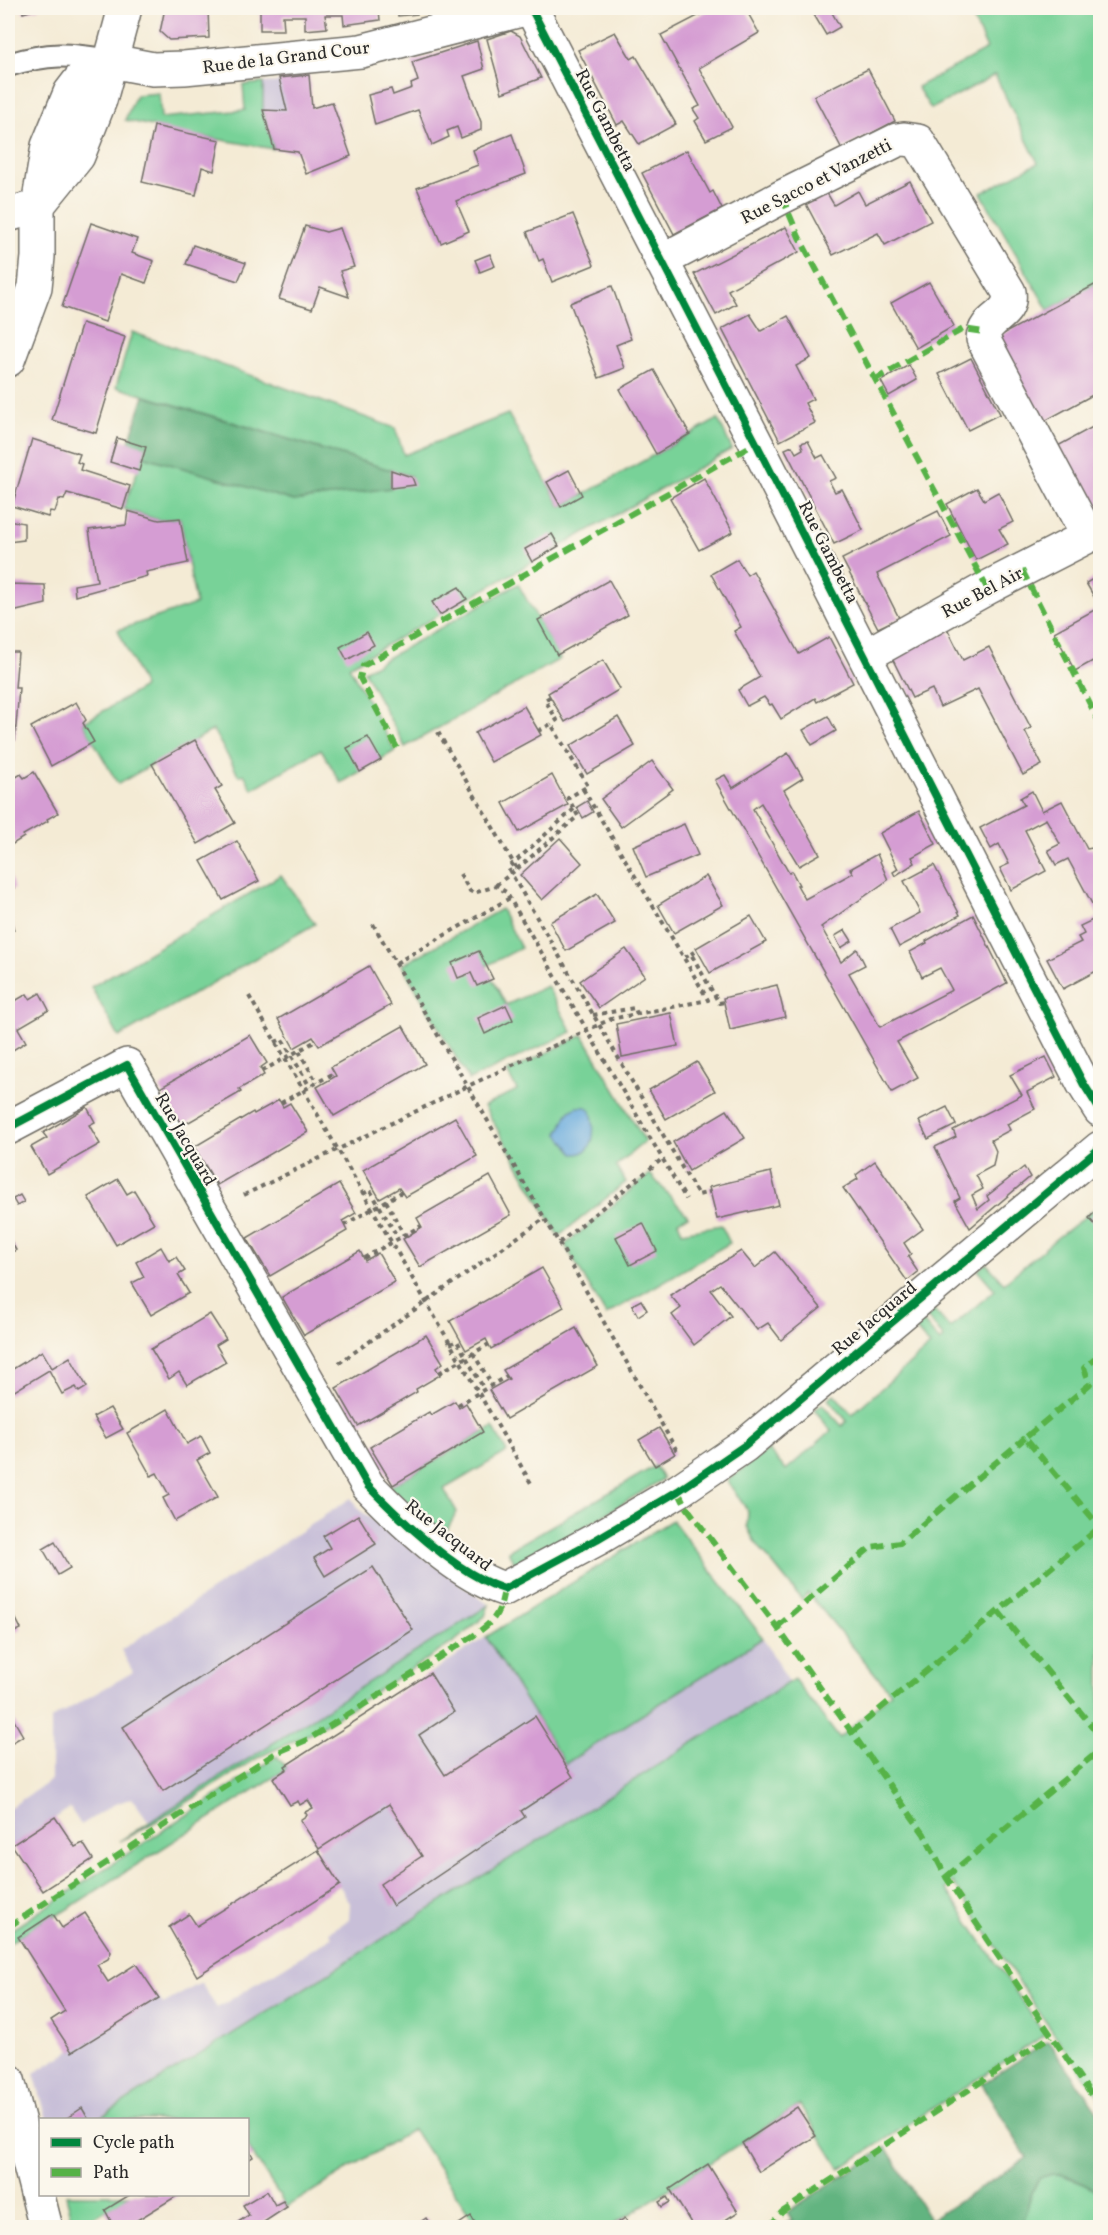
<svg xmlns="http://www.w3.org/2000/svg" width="1108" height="2235" font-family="Vollkorn,serif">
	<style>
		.industrial { fill: #c8bfd8 }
		.green { fill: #78d298; stroke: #527e62; stroke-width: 1.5 }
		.forest { fill: #62b480; stroke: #467056; stroke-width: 1.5 }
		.water { fill: #69abdd; stroke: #4a6b84; stroke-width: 1.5 }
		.building { fill: #d59dd3 }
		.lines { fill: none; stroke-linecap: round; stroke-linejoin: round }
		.service-casing { stroke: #716e66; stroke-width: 26 }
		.minor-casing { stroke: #716e66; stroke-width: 36 }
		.path { stroke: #716e66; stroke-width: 4; stroke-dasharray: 4.5 4.5; stroke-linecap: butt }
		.service { stroke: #fff; stroke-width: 22 }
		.minor { stroke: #fff; stroke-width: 33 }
		.path-bridge { stroke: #716e66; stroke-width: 4; stroke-dasharray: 4.5 4.5; stroke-linecap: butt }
		.quiet { stroke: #56b246; stroke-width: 6; stroke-dasharray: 12 6; stroke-linecap: butt }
		.cycleway-casing { stroke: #fbf7ec; stroke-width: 11 }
		.cycleway { stroke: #00873e; stroke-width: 8 }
		.labels { text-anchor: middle; stroke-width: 4.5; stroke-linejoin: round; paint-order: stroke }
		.street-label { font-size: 18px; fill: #2b2b2b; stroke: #fbf7ec }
	</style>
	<rect width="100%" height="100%" fill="#fbf7ec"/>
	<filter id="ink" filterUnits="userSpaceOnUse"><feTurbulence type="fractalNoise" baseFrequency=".0167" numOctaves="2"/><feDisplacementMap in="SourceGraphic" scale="12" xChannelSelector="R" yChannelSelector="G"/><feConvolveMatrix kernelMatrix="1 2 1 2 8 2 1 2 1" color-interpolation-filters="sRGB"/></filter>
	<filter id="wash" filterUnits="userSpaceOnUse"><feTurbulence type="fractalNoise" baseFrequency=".008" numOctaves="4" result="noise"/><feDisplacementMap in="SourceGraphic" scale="24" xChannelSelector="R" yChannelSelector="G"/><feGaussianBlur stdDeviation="1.35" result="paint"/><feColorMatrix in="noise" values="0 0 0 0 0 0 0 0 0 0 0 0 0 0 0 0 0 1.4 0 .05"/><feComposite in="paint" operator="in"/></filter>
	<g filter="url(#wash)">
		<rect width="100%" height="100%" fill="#f4ebd5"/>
		<!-- industrial -->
		<g class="industrial">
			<polygon points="280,82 298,152 274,149 263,110 263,83"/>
			<polygon points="351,1498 358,1509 489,1605 149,1822 132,1798 113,1805 81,1825 70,1808 8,1848 8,1809 51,1780 51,1719 133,1672 121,1650"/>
			<polygon points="486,1637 565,1764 763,1638 789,1682 96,2119 47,2119 34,2073 159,1998 163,2004 201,1983 217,2008 332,1937 329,1932 349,1920 350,1903 318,1850 333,1840 285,1766"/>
		</g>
		<!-- green -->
		<g class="green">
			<polygon points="968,8 1093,8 1100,21 1100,282 1048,310 981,193 1038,163 995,75 931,109 917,87 987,49"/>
			<polygon points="263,83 263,110 274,149 187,134 125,120 136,95 159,93 161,118 245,110 243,85"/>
			<polygon points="132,332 395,428 404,455 508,414 561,507 718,419 732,449 349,666 395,751 341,783 321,749 252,789 244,774 239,776 213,730 118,784 83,723 144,687 118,630 196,604 180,518 159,520 123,509 143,456 294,501 414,484 411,476 116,387"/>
			<polygon points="518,584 560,659 405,747 364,671"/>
			<polygon points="281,875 315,924 119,1037 91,987"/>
			<polygon points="501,909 521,948 486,966 506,1005 547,986 572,1032 469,1080 402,965"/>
			<polygon points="583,1035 645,1141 616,1166 626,1182 559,1236 484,1106 517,1090 507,1072"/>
			<polygon points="650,1174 688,1216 678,1221 682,1232 721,1225 730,1243 606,1315 565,1245"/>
			<polygon points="1100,1205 1100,2098 1043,2018 953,1882 946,1889 1045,2035 840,2169 800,2105 610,2227 478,2227 413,2129 287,2207 248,2147 248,2120 96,2120 794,1679 839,1738 891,1693 808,1593 802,1600 753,1539 747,1526 748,1511 727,1481 768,1450 786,1470 831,1431 815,1410 822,1404 842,1426 847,1421 828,1399 834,1394 852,1414 930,1346 913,1326 921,1319 940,1342 944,1338 925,1315 933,1309 950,1328 995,1290 978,1270 986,1263 1004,1283 1058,1237"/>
			<polygon points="493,1427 507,1452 444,1489 457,1512 444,1535 389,1487"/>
			<polygon points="655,1466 663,1479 517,1568 508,1551"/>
			<polygon points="672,1520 763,1638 565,1764 486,1637"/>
			<polygon points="489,1605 485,1616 454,1642 311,1733 259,1757 164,1817 120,1841"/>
			<polygon points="277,1756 287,1769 55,1917 53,1914 8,1944 8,1932"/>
			<path d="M 1055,2173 L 1073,2179 L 1093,2189 L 1100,2191 L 1100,2227 L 1019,2228 C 1027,2211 1030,2194 1039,2178 Z"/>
			<polygon points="66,2195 131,2195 76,2228 74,2227"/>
		</g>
		<!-- forest -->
		<g class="forest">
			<polygon points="144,396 391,470 391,488 294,501 143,456 129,442"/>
			<path d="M 1048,2041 L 1100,2115 L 1100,2191 C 1085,2188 1070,2172 1054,2174 C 1049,2174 1044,2177 1039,2178 C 1029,2194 1028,2211 1019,2227 L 780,2227 L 792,2220 L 787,2212 L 886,2147 L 930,2220 L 1027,2158 L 982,2084 Z"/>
		</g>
		<!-- water -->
		<path class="water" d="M 578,1107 L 586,1107 L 591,1111 C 595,1126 597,1155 574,1154 L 558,1133 C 567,1122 562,1113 578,1107 Z"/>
		<g id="blocks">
			<!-- building -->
			<g class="building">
				<polygon points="22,8 40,8 23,13"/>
				<polygon points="165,8 208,8 209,38 169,40 160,32"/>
				<polygon points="260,8 385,8 385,9 379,10 380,20 344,25 343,15 325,15 327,28 305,30 305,16 283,16 284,30 260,30"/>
				<polygon points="397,8 416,8 417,14 398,16"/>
				<polygon points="713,8 745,8 759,33 699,68 732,127 706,140 695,121 699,118 693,109 700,106 661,35"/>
				<polygon points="779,8 793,8 782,13"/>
				<polygon points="810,8 833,8 830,9 840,27 826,35"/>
				<polygon points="511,31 520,36 541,78 502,93 487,39"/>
				<polygon points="615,32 631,59 636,56 676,124 639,144 624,121 617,125 578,50"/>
				<polygon points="477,41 484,69 464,76 481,122 481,130 461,138 457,127 447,131 449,137 432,145 418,110 375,125 368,95 391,89 393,95 412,88 411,84 418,81 412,62"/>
				<polygon points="868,69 895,121 842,149 814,96"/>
				<polygon points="309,75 312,108 332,102 351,156 306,174 298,152 274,149 263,110 287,111 279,78"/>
				<polygon points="154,126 220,140 214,171 202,167 196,195 142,182"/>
				<polygon points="512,134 526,174 456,201 469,231 441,243 417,188 478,165 473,150"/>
				<polygon points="687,150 710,193 713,191 722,209 674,234 642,173"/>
				<polygon points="910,181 931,221 885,245 878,233 833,255 806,204 827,193 834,205 858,191 865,204"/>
				<polygon points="573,214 594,265 552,282 543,259 539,261 527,232"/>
				<polygon points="91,223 137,239 132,253 154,261 146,283 121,274 105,322 62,307"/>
				<polygon points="305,226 326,232 340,228 354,267 340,271 349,297 320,287 312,309 279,299"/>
				<polygon points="786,227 799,252 728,290 736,304 716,315 694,274"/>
				<polygon points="193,245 246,263 238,281 186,264"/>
				<polygon points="490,254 495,266 480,272 475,260"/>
				<polygon points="929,282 954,326 916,348 891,303"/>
				<polygon points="1100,282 1100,391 1041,423 994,339"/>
				<polygon points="612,286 631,339 616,345 625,368 599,378 570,303"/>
				<polygon points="750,314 761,331 788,316 811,358 796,366 813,399 805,403 815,423 780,441 722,329"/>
				<polygon points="82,323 125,337 96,433 52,420"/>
				<polygon points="971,358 1000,414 968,430 939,374"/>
				<polygon points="909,365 917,380 889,396 881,381"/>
				<polygon points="654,370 690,434 656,454 620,389"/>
				<polygon points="1100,423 1100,515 1094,518 1054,448"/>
				<polygon points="117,438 146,447 139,471 110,462"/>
				<polygon points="32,439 80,454 77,462 82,464 80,470 130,486 123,509 67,493 64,500 59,499 55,512 50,511 48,517 12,506"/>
				<polygon points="808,441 817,458 823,455 836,478 829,481 835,492 842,489 863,530 834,544 785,449 792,446 796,453 803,449 801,443"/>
				<polygon points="391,470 412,477 415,485 391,488"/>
				<polygon points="569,470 582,495 561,507 547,482"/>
				<polygon points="704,478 733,532 699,550 670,498"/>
				<polygon points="977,488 984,500 998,492 1013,522 999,529 1008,544 976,560 947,504"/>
				<polygon points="128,511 159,520 180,518 188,563 146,572 147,576 75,596 74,585 97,581 89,530 126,525"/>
				<polygon points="938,511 951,536 877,574 899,618 878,628 842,559"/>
				<polygon points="8,520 24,523 24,540 8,542"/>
				<polygon points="552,534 559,546 532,562 525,549"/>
				<polygon points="737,559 747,575 753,571 799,654 829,637 853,683 817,702 815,698 781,719 772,704 770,705 764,697 747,706 738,690 760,677 734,631 741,627 711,574"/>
				<polygon points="1100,575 1100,657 1075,671 1054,632 1100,607 1086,583"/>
				<polygon points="609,580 628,615 557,655 538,620"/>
				<polygon points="8,584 45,585 46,604 8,613"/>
				<polygon points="459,587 467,599 440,615 432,602"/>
				<polygon points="947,628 963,660 989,647 1031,728 1025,731 1042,765 1023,775 978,689 940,707 932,689 912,698 892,658"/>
				<polygon points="367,632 374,645 347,660 340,647"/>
				<polygon points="8,652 18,652 15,688 19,688 15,740 8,739"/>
				<polygon points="603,660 620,689 565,722 548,693"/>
				<polygon points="76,702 86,720 83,723 94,742 51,766 31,727"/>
				<polygon points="524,706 541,735 491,762 475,733"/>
				<polygon points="828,716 836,731 812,745 803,730"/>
				<polygon points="618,717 635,746 587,774 570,746"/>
				<polygon points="368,737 381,760 360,772 347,748"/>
				<polygon points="195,740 222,786 215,790 235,823 198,844 152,764"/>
				<polygon points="788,753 803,778 784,790 820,854 799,866 761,803 753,809 789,873 792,872 799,885 797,885 805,899 853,873 850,869 877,854 888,880 821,927 841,962 857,949 865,965 849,973 880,1027 952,990 940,968 922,977 910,952 927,943 926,941 973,915 1007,983 897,1042 918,1078 892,1092 715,780 725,775 733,788"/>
				<polygon points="652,761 673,789 621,827 601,799"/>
				<polygon points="34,772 58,813 47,819 48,821 23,835 24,837 8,847 8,782 21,774 24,778"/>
				<polygon points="552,775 568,805 519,832 503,803"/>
				<polygon points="1032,791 1042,811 1062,801 1087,849 1092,848 1100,863 1100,969 1063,989 1047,959 1081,942 1078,937 1084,934 1080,926 1099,917 1068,859 1056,865 1048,850 1060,844 1046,819 1025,830 1046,871 1011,890 1000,868 1009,864 999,844 991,849 980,828 1024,805 1020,798"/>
				<polygon points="587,801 593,812 583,818 577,807"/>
				<polygon points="919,811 936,844 912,857 915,863 895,876 893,872 898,869 880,833"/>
				<polygon points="684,824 698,855 646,877 633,846"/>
				<polygon points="560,838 582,863 542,900 520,875"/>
				<polygon points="237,841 259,881 223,900 201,861"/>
				<polygon points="934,865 960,915 899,947 890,929 920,913 904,881"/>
				<polygon points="8,869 14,889 8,890"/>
				<polygon points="706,876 723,905 674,933 658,905"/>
				<polygon points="597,894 615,923 566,951 550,922"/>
				<polygon points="8,909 14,930 8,932"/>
				<polygon points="751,916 766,942 710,973 696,948"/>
				<polygon points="845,930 852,941 841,948 835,936"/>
				<polygon points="626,949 645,976 599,1008 580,981"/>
				<polygon points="479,951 493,979 477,986 471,973 458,978 452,963"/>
				<polygon points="369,966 391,1005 319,1046 313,1037 294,1048 278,1019"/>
				<polygon points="777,985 785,1017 730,1030 723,998"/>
				<polygon points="40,993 49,1010 18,1028 26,1042 8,1053 8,1005 27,994 30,999"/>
				<polygon points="506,1005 513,1020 485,1034 478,1018"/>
				<polygon points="671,1013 678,1046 622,1057 616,1024"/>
				<polygon points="403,1026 425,1064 334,1116 317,1087 336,1076 331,1067"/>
				<polygon points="250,1035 267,1063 260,1068 264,1075 239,1089 241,1092 182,1126 160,1088"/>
				<polygon points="1046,1057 1056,1077 1027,1092 1035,1109 1007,1124 1010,1130 991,1140 996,1151 993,1166 976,1175 983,1189 972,1195 978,1209 989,1200 987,1196 1024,1167 1030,1177 970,1228 955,1201 960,1198 935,1147 956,1137 953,1130 1022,1095 1010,1075"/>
				<polygon points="697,1062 715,1091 666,1119 649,1090"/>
				<polygon points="279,1100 283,1107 290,1103 308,1132 217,1185 194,1147 253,1112 254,1114"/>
				<polygon points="87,1107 95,1122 89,1125 100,1144 47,1174 31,1147 47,1138 43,1133"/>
				<polygon points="947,1107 956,1125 928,1139 919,1121"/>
				<polygon points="727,1110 745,1138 689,1171 673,1142"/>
				<polygon points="455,1117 477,1156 405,1197 399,1188 380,1199 363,1170"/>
				<polygon points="875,1161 923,1229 904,1243 911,1254 908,1257 918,1272 907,1281 843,1188 858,1179 856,1175"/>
				<polygon points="771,1172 779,1205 717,1219 709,1187"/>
				<polygon points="490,1176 511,1215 420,1267 403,1239 422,1227 417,1218"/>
				<polygon points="118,1179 127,1194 134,1190 154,1223 116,1245 88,1197"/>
				<polygon points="339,1184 356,1213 342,1221 347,1231 270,1276 247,1238"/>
				<polygon points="20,1195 24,1202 17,1206 13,1199"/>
				<polygon points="1100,1207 1100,1224 1097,1227 1089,1218"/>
				<polygon points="643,1223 657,1251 630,1265 616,1237"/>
				<polygon points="8,1236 16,1250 8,1255"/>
				<polygon points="161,1247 169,1261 176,1257 185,1271 178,1275 189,1293 151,1315 132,1283 144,1277 136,1262"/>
				<polygon points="360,1251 365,1261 378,1253 395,1282 304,1335 282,1297"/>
				<polygon points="741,1251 755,1268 775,1252 821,1308 781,1340 768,1323 757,1330 720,1284 711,1290 731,1316 694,1345 672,1315 681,1308 670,1295"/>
				<polygon points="542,1268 564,1307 491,1349 486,1339 466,1350 450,1321"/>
				<polygon points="641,1300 647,1310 638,1316 632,1305"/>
				<polygon points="210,1314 226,1339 216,1345 226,1362 187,1385 179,1372 169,1379 151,1349"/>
				<polygon points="576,1328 598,1366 506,1419 489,1390 509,1379 503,1370"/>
				<polygon points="426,1335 443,1363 436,1368 440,1375 416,1389 417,1392 358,1426 336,1388"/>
				<polygon points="42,1351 52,1368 70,1357 87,1387 79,1392 76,1387 62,1394 49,1370 8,1395 8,1372"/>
				<polygon points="455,1401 459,1408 466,1403 483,1432 393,1485 370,1447 429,1412 431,1415"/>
				<polygon points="110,1408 123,1429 106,1438 93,1417"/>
				<polygon points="168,1409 187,1444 201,1436 210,1453 197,1460 218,1497 175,1521 163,1498 169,1495 157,1473 151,1476 127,1433"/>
				<polygon points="659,1428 675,1454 655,1466 639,1440"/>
				<polygon points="358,1515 376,1544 325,1576 314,1558 330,1548 323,1536"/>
				<polygon points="55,1542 70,1568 58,1575 43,1549"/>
				<polygon points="373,1567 413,1630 163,1791 123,1727"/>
				<polygon points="8,1603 21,1629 8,1635"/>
				<polygon points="430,1673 454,1712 419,1735 445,1775 535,1716 573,1777 521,1811 525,1817 393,1906 380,1884 422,1856 389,1804 319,1849 300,1820 307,1815 305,1812 313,1808 308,1800 300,1805 298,1801 290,1805 273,1778 287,1769 285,1766"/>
				<polygon points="8,1710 23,1736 8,1745"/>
				<polygon points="55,1817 75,1847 83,1843 93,1859 43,1891 12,1845"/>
				<polygon points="318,1850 340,1885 197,1976 169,1927 189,1914 197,1926"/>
				<polygon points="85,1913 111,1952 108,1959 97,1965 108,1982 136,1964 159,1998 72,2052 51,2020 65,2011 18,1937 53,1914 62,1928"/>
				<polygon points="797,2107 816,2136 759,2172 742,2143"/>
				<polygon points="82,2108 89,2120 64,2120"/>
				<polygon points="248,2147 253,2157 248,2160"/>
				<polygon points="708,2164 738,2212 713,2228 694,2228 670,2189"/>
				<polygon points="267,2191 275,2205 283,2201 287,2207 255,2228 229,2228 249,2215 243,2205"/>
				<polygon points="131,2194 180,2194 134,2222 122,2228 119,2228 117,2223 113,2225 105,2210"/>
				<polygon points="667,2197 670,2202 662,2207 659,2202"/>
				<polygon points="471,2216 478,2228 453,2228"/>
				<polygon points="426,2218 432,2228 412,2228"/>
				<polygon points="625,2218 630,2228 610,2228"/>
			</g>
		</g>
	</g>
	<g filter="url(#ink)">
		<use href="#blocks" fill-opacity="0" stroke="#716e66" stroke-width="1.5"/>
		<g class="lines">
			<defs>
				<path id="service" d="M 8,65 C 50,52 68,54 111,61"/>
				<g id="minor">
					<polyline points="531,8 756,443 996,914 1083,1083 1100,1110"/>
					<polyline points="111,61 153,69 184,68 361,51 529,8"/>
					<polyline points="39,204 78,156 100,100 125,8"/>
					<polyline points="8,215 38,206"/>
					<path d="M 661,261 L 782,197 L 897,140 L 904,139 L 918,141 L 1009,292 C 1013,318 984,316 983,339 L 1088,536"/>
					<polyline points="8,360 35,287 38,257 38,206 48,146 70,93 83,76 111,61"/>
					<polyline points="865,656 987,588 1100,530"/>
					<path d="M 8,1128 L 127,1065 L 368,1486 C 402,1521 459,1575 504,1589 L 597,1539 L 678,1491 L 744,1446 L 1100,1148"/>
					<polyline points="8,2080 46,2228"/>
				</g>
			</defs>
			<!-- service casing -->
			<use href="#service" class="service-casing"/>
			<!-- minor casing -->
			<use href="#minor" class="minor-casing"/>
			<!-- path -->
			<g class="path">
				<polyline points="550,697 545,700 557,720 551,724"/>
				<polyline points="438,732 517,869 496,885"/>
				<polyline points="583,789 684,958 691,954 719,1003 724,1002"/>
				<polyline points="517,869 578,816 568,798 588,786 551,724 538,731"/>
				<polyline points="460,874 470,891 474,893 496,886 506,892 686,1199"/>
				<polyline points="373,924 559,1243 677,1451"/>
				<polyline points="691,954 697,950"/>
				<polyline points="396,963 510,898"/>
				<polyline points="249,996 532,1485"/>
				<polyline points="593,1015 635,1008 637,1014"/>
				<polyline points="275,1042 282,1039 310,1087"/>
				<polyline points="299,1051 317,1083"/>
				<polyline points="363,1194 370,1190 398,1238"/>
				<polyline points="244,1195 468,1086 611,1019 708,1000 684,958"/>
				<polyline points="386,1201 404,1235"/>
				<polyline points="559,1243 662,1159"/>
				<polyline points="450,1344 457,1341 484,1389"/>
				<polyline points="473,1353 492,1385"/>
				<polyline points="339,1363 545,1218"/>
			</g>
			<!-- service -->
			<use href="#service" class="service"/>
			<!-- minor -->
			<use href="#minor" class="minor"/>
			<!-- path-bridge -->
			<g class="path-bridge">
				<polyline points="574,809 508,868 698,1195 710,1192"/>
				<polyline points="262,1071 316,1041"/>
				<polyline points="281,1103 334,1073"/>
				<polyline points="344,1225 402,1192"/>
				<polyline points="364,1258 421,1226"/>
				<polyline points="439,1373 489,1344"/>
				<polyline points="458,1405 507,1376"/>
			</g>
			<!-- quiet -->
			<g class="quiet">
				<polyline points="1099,8 1100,11"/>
				<polyline points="782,197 799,237 987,588"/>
				<polyline points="874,380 963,329 984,332"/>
				<polyline points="1022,570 1100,724"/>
				<polyline points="397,748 360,678 363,666 756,443"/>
				<polyline points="1100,1355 1084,1368 1090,1384 1025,1438 1100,1527"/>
				<polyline points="678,1491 685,1505 777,1627 924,1834 946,1877 988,1941 1100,2108"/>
				<polyline points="998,1611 1100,1736"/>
				<polyline points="777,1627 871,1547 900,1543 1025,1438"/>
				<polyline points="851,1733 1100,1527"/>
				<polyline points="946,1877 1100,1750"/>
				<path d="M 8,1927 L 249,1770 L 276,1753 L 309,1739 L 473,1636 C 494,1621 500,1615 504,1589"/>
				<polyline points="768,2228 782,2212 1051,2036"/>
			</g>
			<defs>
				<g id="cycleway">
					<polyline points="531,8 756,443 996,914 1083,1083 1100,1110"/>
					<path d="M 8,1128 L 127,1065 L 368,1486 C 402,1521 459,1575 504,1589 L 597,1539 L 678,1491 L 744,1446 L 1100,1148"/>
				</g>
			</defs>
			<!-- cycleway casing -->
			<use href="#cycleway" class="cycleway-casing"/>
			<!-- cycleway -->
			<use href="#cycleway" class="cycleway"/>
		</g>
	</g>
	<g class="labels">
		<!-- street labels -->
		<g class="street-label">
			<text transform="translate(286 57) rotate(-7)" y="6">Rue de la Grand Cour</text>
			<text transform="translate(606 120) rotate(63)" y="6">Rue Gambetta</text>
			<text transform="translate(816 181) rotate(-27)" y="6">Rue Sacco et Vanzetti</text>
			<text transform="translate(829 552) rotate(63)" y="6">Rue Gambetta</text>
			<text transform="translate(982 592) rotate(-28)" y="6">Rue Bel Air</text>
			<text transform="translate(186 1139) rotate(60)" y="6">Rue Jacquard</text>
			<text transform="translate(874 1318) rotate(-40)" y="6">Rue Jacquard</text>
			<text transform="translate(449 1535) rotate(38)" y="6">Rue Jacquard</text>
		</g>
	</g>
	<!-- margin -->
	<rect width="1108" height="2235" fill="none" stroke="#fbf7ec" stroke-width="30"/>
	<!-- legend -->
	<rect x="39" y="2118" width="210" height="78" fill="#fbf7ec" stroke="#a8a59f" stroke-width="1.5"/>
	<rect x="51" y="2138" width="30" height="9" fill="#00873e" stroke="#a8a59f" stroke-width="1.5"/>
	<text x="93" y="2148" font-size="18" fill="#2b2b2b">Cycle path</text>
	<rect x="51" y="2168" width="30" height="9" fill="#56b246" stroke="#a8a59f" stroke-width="1.5"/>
	<text x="93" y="2178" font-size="18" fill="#2b2b2b">Path</text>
</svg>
